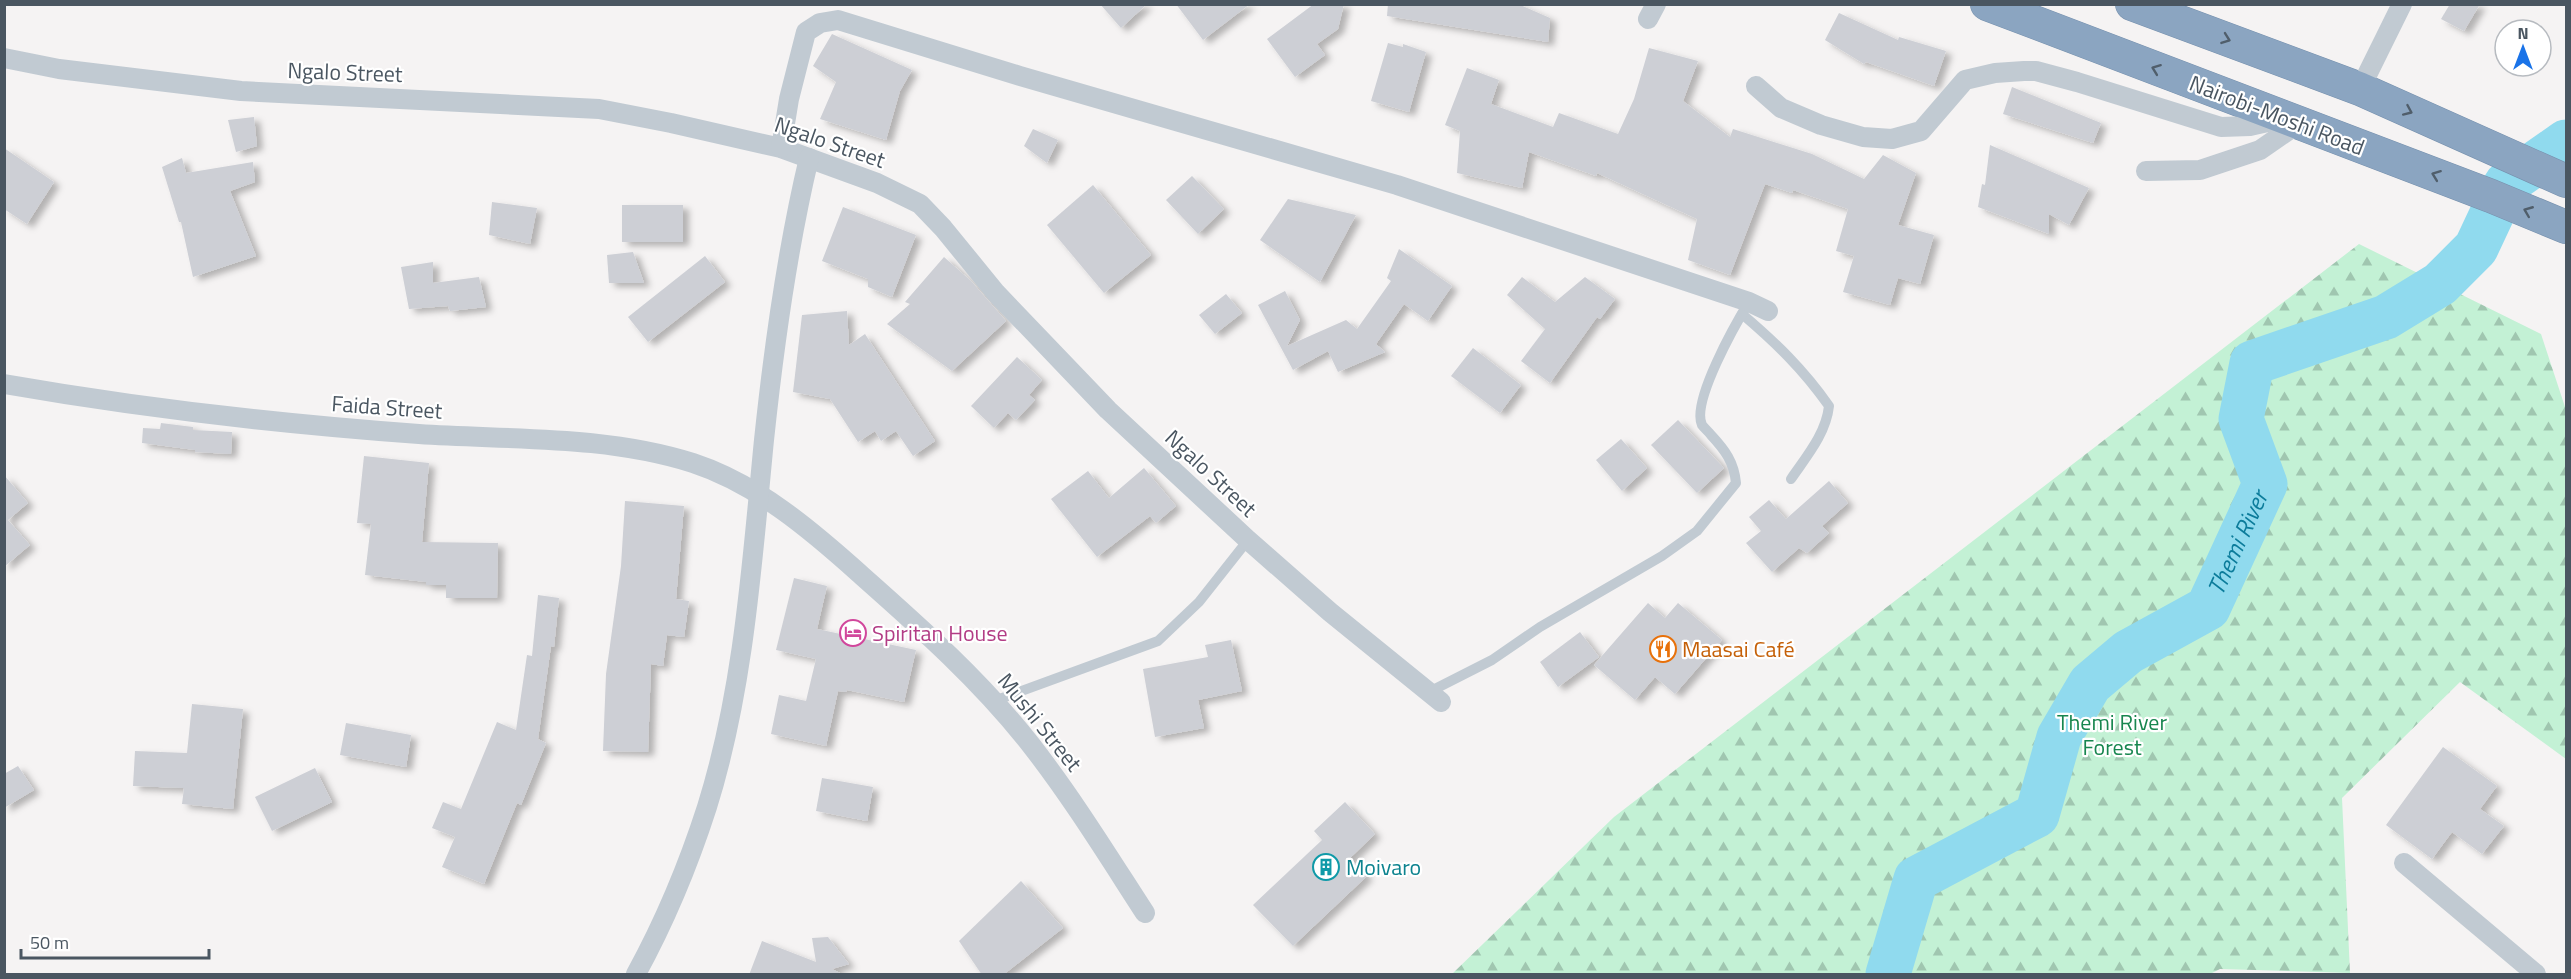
<svg xmlns="http://www.w3.org/2000/svg" width="2571" height="979" font-family="'Titillium Web',sans-serif">
	<style>
		.forest { fill: url(#forest-firs) }
		.lines { fill: none; stroke-linecap: round; stroke-linejoin: round }
		.river { stroke: #90daee; stroke-width: 45 }
		.building { fill: #cdcfd5; filter: url(#shadow) }
		.highway-casing { stroke: #7690ad; stroke-width: 34 }
		.lane { stroke: #c1cad2; stroke-width: 10 }
		.street { stroke: #c1cad2; stroke-width: 20 }
		.highway { stroke: #8ba5c1; stroke-width: 33 }
		.oneway { stroke: #505e6b }
		.labels { text-anchor: middle; stroke-width: 4.5; stroke-linejoin: round; paint-order: stroke }
		.street-label { font-size: 22px; fill: #4a5661; stroke: #fff }
		.hotel-label { font-size: 22px; fill: #b23c85; stroke: #fff; text-anchor: start }
		.food-label { font-size: 22px; fill: #c56008; stroke: #fff; text-anchor: start }
		.park-label { font-size: 22px; fill: #17864f; stroke: #fff }
		.culture-label { font-size: 22px; fill: #0d838f; stroke: #fff; text-anchor: start }
		.water-label { font-size: 24px; font-style: italic; fill: #0c7c9b; stroke: #fff }
	</style>
	<defs>
		<pattern id="forest-firs" width="22" height="20" patternUnits="userSpaceOnUse" patternTransform="scale(1.5)"><rect width="22" height="20" fill="#c3f1d5"/><path d="M5 1l3.5 6h-7zM16 11l3.5 6h-7z" fill="#a0c6b0"/></pattern>
		<filter id="shadow"><feDropShadow dx="6" dy="4" stdDeviation="3" flood-color="#0004"/></filter>
	</defs>
	<rect width="100%" height="100%" fill="#f5f3f3"/>
	<!-- forest -->
	<polygon class="forest" points="2359,244 2541,334 2566,410 2566,759 2460,682 2342,798 2350,973 2220,969 2210,974 1452,974 1614,817"/>
	<g class="lines">
		<!-- river -->
		<path class="river" id="s1" d="M 1888,974 L 1916,879 L 2037,815 L 2059,737 L 2090,684 L 2128,652 L 2208,608 L 2265,484 L 2241,419 L 2252,363 L 2386,317 L 2440,284 L 2476,248 L 2506,184 L 2566,142"/>
	</g>
	<!-- building -->
	<g class="building">
		<polygon points="1100,4 1147,4 1121,28"/>
		<polygon points="1176,4 1250,4 1203,40"/>
		<polygon points="1314,4 1344,4 1338,29 1317,44 1325,55 1295,77 1267,39"/>
		<polygon points="1388,4 1518,4 1550,18 1548,42 1387,16"/>
		<polygon points="2450,4 2480,4 2464,31 2441,19"/>
		<polygon points="1839,13 1898,40 1899,37 1946,51 1934,86 1866,62 1864,64 1825,40"/>
		<polygon points="832,34 912,70 900,91 886,140 820,119 836,82 813,66"/>
		<polygon points="1388,43 1403,47 1403,44 1426,52 1409,112 1371,101"/>
		<polygon points="1649,48 1698,61 1683,101 1730,137 1733,129 1812,154 1864,179 1883,155 1916,173 1898,225 1934,235 1920,284 1898,278 1890,305 1843,292 1854,256 1836,251 1848,209 1793,190 1792,193 1765,184 1730,275 1688,260 1697,219 1597,173 1596,176 1529,152 1522,188 1457,173 1460,131 1445,125 1467,68 1499,80 1491,104 1553,127 1559,113 1618,134 1634,99"/>
		<polygon points="2012,87 2101,123 2093,143 2003,114"/>
		<polygon points="254,117 257,146 236,152 228,120"/>
		<polygon points="1033,129 1058,140 1047,163 1024,146"/>
		<polygon points="1990,145 2089,188 2069,225 2049,214 2049,234 1978,207 1982,184 1985,185"/>
		<polygon points="4,148 54,182 27,224 4,209"/>
		<polygon points="182,158 186,173 253,162 255,182 230,191 256,256 193,277 181,222 179,222 162,167"/>
		<polygon points="1192,176 1224,209 1198,234 1166,200"/>
		<polygon points="1093,185 1151,255 1104,293 1047,225"/>
		<polygon points="1288,199 1356,215 1320,282 1260,240"/>
		<polygon points="492,202 537,208 530,244 489,235"/>
		<rect x="622" y="205" width="61" height="37"/>
		<polygon points="843,207 916,235 892,297 868,287 868,279 822,261"/>
		<polygon points="1399,249 1452,286 1428,321 1404,304 1376,344 1385,352 1338,372 1328,351 1293,370 1258,305 1285,291 1300,320 1287,346 1346,320 1357,329 1391,281 1387,278"/>
		<polygon points="633,252 644,283 609,283 607,255"/>
		<polygon points="705,256 725,282 648,342 628,317"/>
		<polygon points="944,257 971,281 1006,321 952,371 887,324 910,304 905,302"/>
		<polygon points="433,262 433,283 479,277 486,307 450,311 448,306 409,309 401,267"/>
		<polygon points="1522,277 1555,302 1585,277 1615,299 1600,319 1597,317 1550,383 1521,361 1545,329 1507,295"/>
		<polygon points="1226,294 1242,313 1215,334 1199,315"/>
		<polygon points="847,311 849,345 865,334 935,441 913,456 896,431 881,441 875,431 858,442 830,399 793,392 802,315"/>
		<polygon points="1473,348 1521,385 1500,413 1451,376"/>
		<polygon points="1017,357 1042,380 1029,395 1035,400 1016,420 1008,413 994,428 971,406"/>
		<polygon points="1678,420 1724,468 1697,493 1651,445"/>
		<polygon points="161,423 193,427 193,430 232,432 231,454 195,452 195,450 142,443 143,428 160,429"/>
		<polygon points="1621,439 1647,468 1622,491 1596,460"/>
		<polygon points="364,456 429,463 422,542 498,543 497,598 446,598 446,585 426,585 426,582 365,575 371,524 357,523"/>
		<polygon points="1144,468 1176,506 1156,523 1150,516 1097,557 1051,499 1088,471 1109,498"/>
		<polygon points="4,475 28,503 8,520 30,545 4,567"/>
		<polygon points="1829,481 1848,503 1822,526 1829,533 1807,553 1799,548 1772,572 1746,543 1761,531 1749,517 1769,500 1786,519"/>
		<polygon points="625,501 684,506 676,599 689,601 684,637 667,635 663,666 651,664 648,752 603,751 606,674 621,566"/>
		<polygon points="794,578 827,586 817,629 916,650 904,702 847,690 846,692 838,691 826,746 771,734 779,695 806,701 816,659 776,650"/>
		<polygon points="538,595 559,598 554,647 551,646 538,739 546,743 521,805 517,803 484,884 442,867 455,837 432,828 443,802 461,809 497,722 516,730 527,655 532,656"/>
		<polygon points="1648,603 1665,618 1678,603 1722,640 1675,694 1655,677 1635,700 1594,665"/>
		<polygon points="1580,632 1599,657 1558,687 1540,662"/>
		<polygon points="1231,640 1242,691 1198,700 1204,728 1155,737 1143,669 1208,657 1205,645"/>
		<polygon points="192,704 243,709 233,809 182,804 184,788 133,786 135,751 187,753"/>
		<polygon points="346,723 411,735 406,767 340,755"/>
		<polygon points="2443,747 2497,786 2480,809 2504,826 2482,854 2452,832 2432,859 2386,825"/>
		<polygon points="18,766 34,790 4,808 4,774"/>
		<polygon points="315,768 332,802 272,831 255,797"/>
		<polygon points="822,778 873,787 867,821 816,811"/>
		<polygon points="1345,802 1375,834 1350,858 1367,876 1293,946 1253,905 1322,840 1314,831"/>
		<polygon points="1021,881 1063,928 1003,975 982,975 959,941"/>
		<polygon points="828,937 849,964 832,969 844,975 749,975 762,941 816,962 812,938"/>
	</g>
	<g class="lines">
		<defs>
			<g id="highway">
				<polyline points="1987,4 2491,196 2566,227"/>
				<polyline points="2132,4 2360,89 2566,181"/>
			</g>
		</defs>
		<!-- highway casing -->
		<use href="#highway" class="highway-casing"/>
		<!-- lane -->
		<g class="lane">
			<path d="M 1742,314 C 1776,343 1803,369 1829,406 C 1826,434 1806,457 1791,479"/>
			<path d="M 1429,692 L 1492,660 L 1540,627 L 1662,556 L 1697,531 L 1736,483 C 1734,462 1725,450 1711,435 C 1709,432 1704,428 1702,425 C 1691,402 1736,323 1749,302"/>
			<polyline points="994,701 1158,641 1199,602 1248,540"/>
		</g>
		<!-- street -->
		<g class="street">
			<polyline points="1648,19 1656,4"/>
			<polyline points="4,58 59,69 241,91 599,109 671,123 781,148 877,183 920,204 943,228 996,293 1108,410 1248,540 1330,612 1441,702"/>
			<polyline points="1756,86 1781,108 1821,125 1863,137 1892,139 1921,131 1965,80 1995,73 2024,71 2036,71 2077,82 2221,127 2250,126 2281,119"/>
			<polyline points="2360,89 2402,4"/>
			<polyline points="781,148 789,99 806,32 820,23 838,20 1020,76 1397,185 1749,302 1768,311"/>
			<polyline points="2146,171 2200,170 2260,150 2299,123"/>
			<path d="M 4,384 C 141,408 281,424 419,434 C 510,440 605,435 693,463 C 757,484 811,530 860,574 C 921,628 981,681 1031,745 C 1073,799 1108,856 1145,913"/>
			<polyline points="2404,863 2536,974"/>
			<path d="M 636,974 C 665,921 688,866 707,807 C 744,689 752,562 764,440 C 774,345 787,250 809,158"/>
		</g>
		<!-- highway -->
		<use href="#highway" class="highway"/>
	</g>
	<!-- one-way arrows -->
	<defs><path id="oneway-chevron" d="M-2-3.5L2.5 0L-2 3.5" fill="none" stroke-width="1.6" stroke-linecap="round" stroke-linejoin="round" transform="scale(1.5)"/></defs>
	<g class="oneway">
		<use href="#oneway-chevron" transform="translate(2226 39) rotate(20)"/>
		<use href="#oneway-chevron" transform="translate(2156 69) rotate(-159)"/>
		<use href="#oneway-chevron" transform="translate(2408 111) rotate(24)"/>
		<use href="#oneway-chevron" transform="translate(2436 175) rotate(-159)"/>
		<use href="#oneway-chevron" transform="translate(2528 211) rotate(-158)"/>
	</g>
	<!-- icons -->
	<defs>
		<symbol id="hotel-ring" viewBox="-11 -11 22 22"><circle r="9.5" fill="#fff" stroke="#d1479c" stroke-width="1.5"/><path d="M-6-4.5h1.5V1H6V5H4.5V3h-9V5H-6ZM-4 0a1.8 1.8 0 1 1 3.6 0ZM.5 0V-2.5h3Q6-2.5 6 0Z" fill="#d1479c"/></symbol>
		<symbol id="restaurant-ring" viewBox="-11 -11 22 22"><circle r="9.5" fill="#fff" stroke="#e8710a" stroke-width="1.5"/><path d="M-5-6h1v4h1v-4h1v4h1v-4h1v5L-1.5 .5V6h-2V.5L-5-1ZM5-6V6H3V1.5H1.5Q1.5-4 5-6Z" fill="#e8710a"/></symbol>
		<symbol id="building-ring" viewBox="-11 -11 22 22"><circle r="9.5" fill="#fff" stroke="#0f9aa8" stroke-width="1.5"/><path d="M-4-6H4V6H1V3H-1V6H-4ZM-2.5-4.3h1.7v1.8h-1.7ZM.8-4.3h1.7v1.8H.8ZM-2.5-1h1.7V.8h-1.7ZM.8-1h1.7V.8H.8Z" fill="#0f9aa8"/></symbol>
	</defs>
	<g fill-rule="evenodd">
		<use href="#hotel-ring" x="838" y="618" width="30" height="30"/>
		<use href="#restaurant-ring" x="1648" y="634" width="30" height="30"/>
		<use href="#building-ring" x="1311" y="852" width="30" height="30"/>
	</g>
	<g class="labels">
		<!-- street labels -->
		<g class="street-label">
			<text transform="translate(345 72) rotate(2)" y="8">Ngalo Street</text>
			<text transform="translate(2277 115) rotate(21)" y="8">Nairobi-Moshi Road</text>
			<text transform="translate(830 142) rotate(19)" y="8">Ngalo Street</text>
			<text transform="translate(387 407) rotate(4)" y="8">Faida Street</text>
			<text transform="translate(1211 473) rotate(43)" y="8">Ngalo Street</text>
			<text transform="translate(1040 722) rotate(51)" y="8">Mushi Street</text>
		</g>
		<!-- hotel labels -->
		<g class="hotel-label">
			<text x="872" y="641">Spiritan House</text>
		</g>
		<!-- food labels -->
		<g class="food-label">
			<text x="1682" y="657">Maasai Café</text>
		</g>
		<!-- park labels -->
		<g class="park-label">
			<text x="2112" y="730">Themi River<tspan x="2112" dy="25">Forest</tspan></text>
		</g>
		<!-- culture labels -->
		<g class="culture-label">
			<text x="1346" y="875">Moivaro</text>
		</g>
		<!-- water labels -->
		<g class="water-label">
			<text dy="8" stroke="none"><textPath href="#s1" startOffset="591">Themi River</textPath></text>
		</g>
	</g>
	<!-- border -->
	<rect width="2571" height="979" fill="none" stroke="#4a5661" stroke-width="12"/>
	<!-- north arrow -->
	<g transform="translate(2523 48)"><circle r="28" fill="#ffffff" stroke="#b7bbc0" stroke-width="1.5"/>
	<path d="M0-4.5L10 22L0 15L-10 22Z" fill="#1a73e8"/>
	<text y="-9" font-size="16" font-weight="bold" text-anchor="middle" fill="#4a5661">N</text>
	</g>
	<!-- scale -->
	<path d="M21 949v9h188v-9" fill="none" stroke="#4a5661" stroke-width="3"/>
	<text x="30" y="949" font-size="18" fill="#4a5661" stroke="#ffffff" stroke-width="4.5" paint-order="stroke">50 m</text>
</svg>
